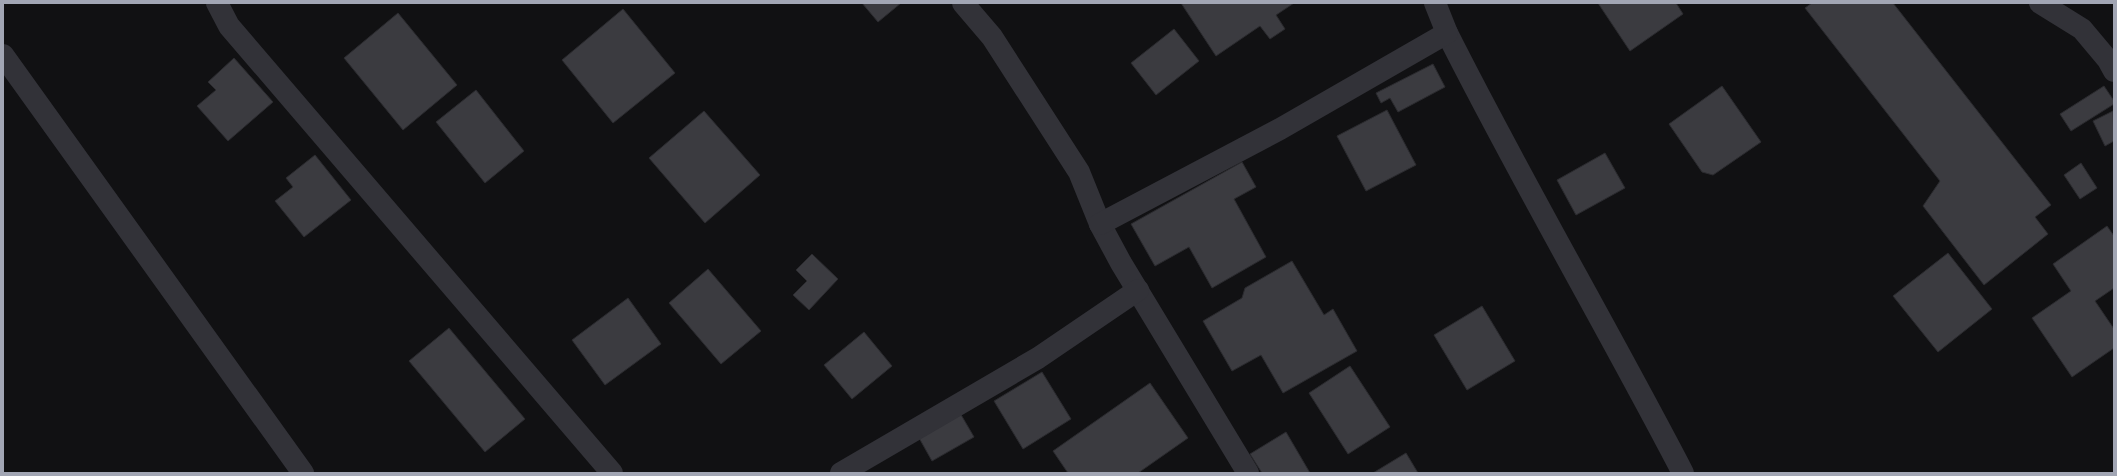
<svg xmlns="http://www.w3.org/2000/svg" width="2117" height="476" font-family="Signika,sans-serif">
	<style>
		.building { fill: #3b3b40; stroke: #2b2b2f }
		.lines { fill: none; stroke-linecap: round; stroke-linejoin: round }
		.minor { stroke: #323238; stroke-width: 22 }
	</style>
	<rect width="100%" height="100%" fill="#111113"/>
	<!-- building -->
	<g class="building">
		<polygon points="862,3 901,3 878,22"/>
		<polygon points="1181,3 1294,3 1276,15 1285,29 1270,39 1260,26 1216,56"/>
		<polygon points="1598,3 1676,3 1683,14 1630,51"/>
		<polygon points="1812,3 1893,3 2051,205 2035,217 2048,234 1984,285 1923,206 1940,181 1805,8"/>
		<polygon points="623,9 675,73 613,123 562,60"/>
		<polygon points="398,13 457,85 403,130 344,58"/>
		<polygon points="1174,29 1199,61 1156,95 1131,63"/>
		<polygon points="234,58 273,102 228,141 197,106 216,90 208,82"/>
		<polygon points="1433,64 1445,87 1398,112 1390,98 1381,103 1376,93"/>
		<polygon points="1722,86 1761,142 1713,175 1702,172 1669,124"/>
		<polygon points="2104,86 2114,101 2114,104 2071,131 2060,114"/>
		<polygon points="476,90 524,151 485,183 436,122"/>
		<polygon points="1387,110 1416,165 1366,191 1337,136"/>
		<polygon points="704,111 760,175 705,223 649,158"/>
		<polygon points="2113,111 2114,141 2105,146 2093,121"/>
		<polygon points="1605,153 1625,188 1576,215 1557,180"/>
		<polygon points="315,155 351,200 304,237 275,201 293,187 286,178"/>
		<polygon points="1242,162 1256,187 1234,199 1266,257 1212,288 1189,247 1155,266 1131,224"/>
		<polygon points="2081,163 2097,188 2080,199 2064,175"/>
		<polygon points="2107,226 2114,236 2114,288 2095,301 2114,329 2114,348 2072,377 2032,318 2071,291 2053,264"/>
		<polygon points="1948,253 1992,309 1938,352 1893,296"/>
		<polygon points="812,254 838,279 809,310 793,295 807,281 796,270"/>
		<polygon points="1292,261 1324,315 1333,309 1357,351 1283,393 1261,355 1232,371 1203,321 1242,298 1245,288"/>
		<polygon points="708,269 761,331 721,364 669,303"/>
		<polygon points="628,298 661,344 605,385 572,340"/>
		<polygon points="1482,306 1515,361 1467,390 1434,335"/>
		<polygon points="449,328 525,419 485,452 409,361"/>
		<polygon points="864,332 892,366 852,399 824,365"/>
		<polygon points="1350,366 1390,427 1348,454 1309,393"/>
		<polygon points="1042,372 1071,419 1023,449 994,401"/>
		<polygon points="1150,383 1188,438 1138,473 1068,473 1053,451"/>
		<polygon points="960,413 974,437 932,461 918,436"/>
		<polygon points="1286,432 1310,473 1262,473 1250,454"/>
		<polygon points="1406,453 1418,473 1373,473"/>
	</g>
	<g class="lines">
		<!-- minor -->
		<g class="minor">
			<polyline points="217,3 229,26 612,473"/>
			<polyline points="963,3 992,37 1079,172 1100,224 1121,263 1248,473"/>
			<polyline points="2040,3 2082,29 2108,60 2114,71"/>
			<path d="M 1447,33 C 1522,182 1606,325 1683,473"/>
			<polyline points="3,55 303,473"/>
			<polyline points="1100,224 1280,129 1447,33 1435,3"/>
			<polyline points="841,473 1038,358 1138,290"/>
		</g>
	</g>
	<!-- border -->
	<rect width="2117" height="476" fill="none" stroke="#a2a6b4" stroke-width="8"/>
</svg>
